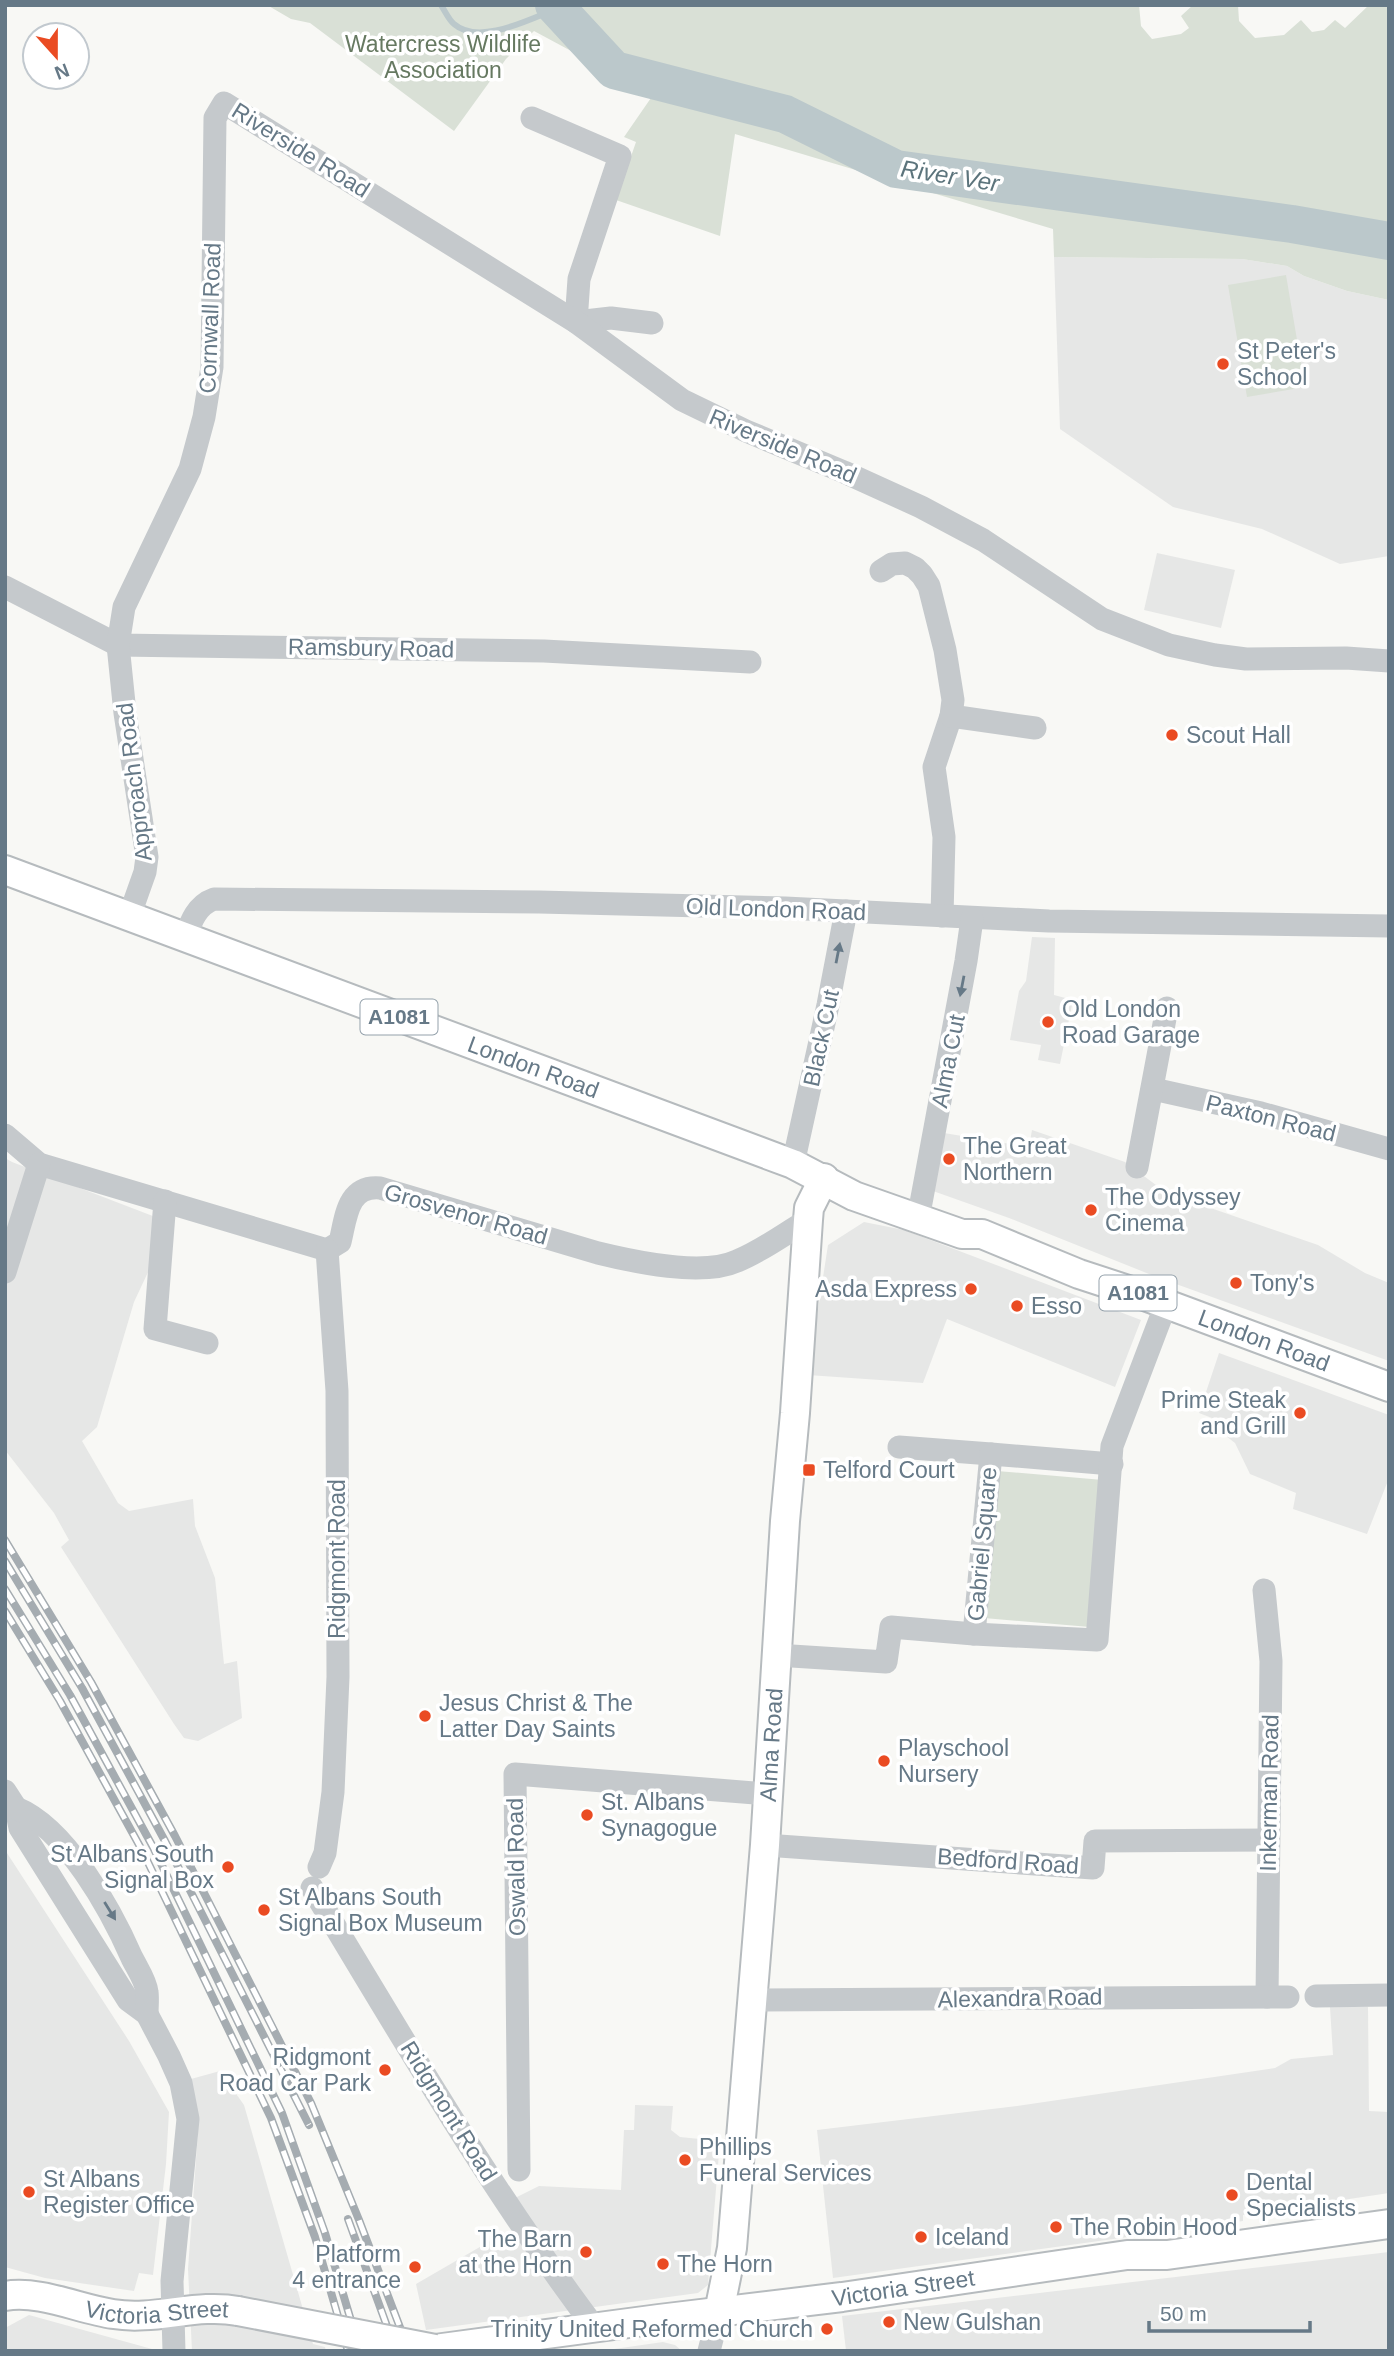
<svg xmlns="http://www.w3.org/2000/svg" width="1394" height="2356" font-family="Helvetica,sans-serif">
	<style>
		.built { fill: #e6e7e6 }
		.green { fill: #d9e0d6 }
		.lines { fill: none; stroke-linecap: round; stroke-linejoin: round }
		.stream { stroke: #bbc8cb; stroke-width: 6 }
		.river { stroke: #bbc8cb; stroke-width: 38 }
		.major-casing { stroke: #b6bbbe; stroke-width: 32 }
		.minor { stroke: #c5c9cc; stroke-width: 23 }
		.major { stroke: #fff; stroke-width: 28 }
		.rail-casing { stroke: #a5acb1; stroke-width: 8 }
		.rail { stroke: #fff; stroke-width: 5; stroke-dasharray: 16; stroke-linecap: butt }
		.major-bridge-casing { stroke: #b6bbbe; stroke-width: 32; stroke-linecap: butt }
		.major-bridge { stroke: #fff; stroke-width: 28 }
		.oneway { fill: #667987 }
		.poi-dot { fill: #ea4b22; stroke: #fff; stroke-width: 2.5 }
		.labels { text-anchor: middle; stroke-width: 7; stroke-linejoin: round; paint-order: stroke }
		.shield { fill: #fff; stroke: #94a1ab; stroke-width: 2 }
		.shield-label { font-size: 21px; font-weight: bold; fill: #667987 }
		.park-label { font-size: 23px; fill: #667961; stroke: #fff }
		.street-label { font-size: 23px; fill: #667987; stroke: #fff }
		.poi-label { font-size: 23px; fill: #667987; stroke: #fff; text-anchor: start }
		.water-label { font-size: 24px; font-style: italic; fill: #5c747c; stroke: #fff }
	</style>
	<rect width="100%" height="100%" fill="#f8f8f5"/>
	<!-- built -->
	<g class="built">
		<polygon points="1054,257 1242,259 1287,266 1304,276 1347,291 1389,300 1389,556 1340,564 1262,529 1173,507 1060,429"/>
		<polygon points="1157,553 1235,570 1221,628 1144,610"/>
		<polygon points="1032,937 1055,938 1054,995 1073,1000 1060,1064 1038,1060 1041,1045 1010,1040 1019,991 1026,981"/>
		<polygon points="1032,1130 1125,1162 1156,1185 1176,1196 1318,1245 1365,1273 1389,1283 1389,1361 1154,1276 1009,1218 933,1191 944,1133 1029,1147"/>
		<polygon points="5,1158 12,1162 171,1223 134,1302 97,1427 82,1441 118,1503 129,1511 193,1499 195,1526 215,1578 224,1664 237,1661 242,1718 198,1741 184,1738 174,1724 61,1547 69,1540 54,1513 5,1450"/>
		<polygon points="864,1222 904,1230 1141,1320 1115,1387 947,1319 923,1383 808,1375 828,1245"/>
		<polygon points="1219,1353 1389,1415 1389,1478 1367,1534 1293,1509 1296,1493 1250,1474 1235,1443 1226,1436 1230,1425 1199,1413"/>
		<polygon points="5,1850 129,2041 169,2112 166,2164 153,2275 139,2273 134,2291 45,2278 5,2267"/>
		<polygon points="1330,2007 1368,2007 1369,2111 1389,2112 1389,2193 1243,2215 1243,2221 833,2278 817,2130 1017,2106 1275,2068 1291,2059 1333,2055"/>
		<polygon points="220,2071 244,2105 313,2344 325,2347 326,2351 192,2351 188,2269 198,2132 191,2079"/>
		<polygon points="635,2105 673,2106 671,2130 680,2137 720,2141 708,2285 698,2293 426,2330 416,2284 504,2233 530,2224 515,2198 539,2186 621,2190 624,2130 634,2130"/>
		<polygon points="1389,2252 1389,2351 846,2351 842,2316"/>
		<polygon points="29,2315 152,2349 152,2351 5,2351 5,2328"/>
		<polygon points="663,2342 675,2345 682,2351 600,2351"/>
	</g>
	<!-- green -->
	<g class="green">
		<polygon points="267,5 1139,5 1141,26 1152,39 1181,34 1189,28 1181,16 1193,5 1238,5 1239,21 1255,38 1284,35 1301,20 1312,32 1324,30 1335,20 1345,28 1369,5 1389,5 1389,300 1347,291 1304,276 1287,266 1242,259 1054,257 1053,229 735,134 720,236 616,200 636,142 624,137 653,95 534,31 506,59 454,131 310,23 291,19"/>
		<polygon points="1286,275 1305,387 1247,397 1228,285"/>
		<polygon points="997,1471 1103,1480 1090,1627 984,1618"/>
	</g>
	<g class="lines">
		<!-- stream -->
		<path class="stream" d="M 441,5 C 445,11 449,20 454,24 C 479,46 530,19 556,9"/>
		<!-- river -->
		<polyline class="river" points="554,5 614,70 785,114 896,169 1292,224 1389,241"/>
		<defs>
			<g id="major">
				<path id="s1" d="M 5,870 L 793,1164 L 854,1196 L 962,1234 L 982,1234 L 1079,1274 L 1134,1292 L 1389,1387"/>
				<path id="s2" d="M 5,2296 C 40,2290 79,2309 113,2314 C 155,2321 197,2303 238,2311"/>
				<path id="s3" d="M 719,2312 L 732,2248 L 765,1845 L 785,1521 L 795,1413 L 808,1220 L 809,1208 L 824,1178"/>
				<path id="s4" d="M 435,2349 L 659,2319 L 842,2297 L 1127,2255 L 1167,2255 L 1389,2224"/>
			</g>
		</defs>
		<!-- major casing -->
		<use href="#major" class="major-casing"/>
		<!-- minor -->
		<g class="minor">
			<polyline points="532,118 620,156 579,279 576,322 611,318 652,323"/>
			<polyline points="881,571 892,564 905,563 915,568 922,575 929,586 945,650 953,700 951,716 934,767 944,837 942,916"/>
			<polyline points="5,587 118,645 544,651 750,662"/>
			<polyline points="951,716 1035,728"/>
			<polyline points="129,917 145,872 147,857 125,713 118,645 124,607 190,469 204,417 212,367 215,118 224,103 576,322 682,400 746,431 844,472 921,507 983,540 1102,619 1169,645 1215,655 1246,659 1346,658 1389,661"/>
			<path d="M 185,938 C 191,921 197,905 214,899 L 539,902 L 785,908 L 1049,921 L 1389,926"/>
			<polyline points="1153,1089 1261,1113 1389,1149"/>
			<path d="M 5,1135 L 39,1164 L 327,1250 L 340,1242 C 346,1218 347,1185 380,1188 L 598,1253 C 635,1262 702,1277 737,1261 C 762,1251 784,1234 808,1220"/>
			<polyline points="793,1164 828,1005 846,911"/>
			<polyline points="1137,1167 1167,1008"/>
			<polyline points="165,1201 155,1329 207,1343"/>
			<polyline points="921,1203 966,961 972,919"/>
			<polyline points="5,1272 39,1164"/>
			<polyline points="899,1447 991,1454"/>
			<polyline points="1264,1590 1271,1661 1267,1997"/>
			<polyline points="974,1634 991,1454 1112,1464"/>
			<polyline points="776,1655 886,1662 891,1627 974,1634 1097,1640 1112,1446 1166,1304"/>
			<polyline points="5,1791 16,1808 20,1828 128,2000 147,2014 169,2056 181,2083 188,2119 172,2281 174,2351"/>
			<path d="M 16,1808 C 66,1828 111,1910 132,1958 C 137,1968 146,1981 147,1992 C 148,1999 147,2007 147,2014"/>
			<polyline points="765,1845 1093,1868 1095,1841 1267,1840"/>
			<polyline points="319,1867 325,1853 333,1792 338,1677 337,1391 327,1250"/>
			<path d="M 312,1888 C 402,2037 490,2189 595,2328"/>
			<polyline points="1316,1996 1389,1995"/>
			<polyline points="752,2000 1288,1997"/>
			<polyline points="519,2170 515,1774 768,1794"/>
			<polyline points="709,2351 719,2312"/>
		</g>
		<!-- major -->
		<use href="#major" class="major"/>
		<defs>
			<g id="rail">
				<polyline points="5,1540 91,1682 175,1836 311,2103 359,2220 409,2351"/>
				<polyline points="5,1561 82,1688 165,1841 309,2125"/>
				<polyline points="5,1589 70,1695 153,1847 282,2113 325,2233 360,2351"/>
				<polyline points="5,1611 60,1701 143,1852 271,2118 315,2237 348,2351"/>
				<polyline points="348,2219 396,2351"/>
			</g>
		</defs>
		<!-- rail casing -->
		<use href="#rail" class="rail-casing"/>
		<!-- rail -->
		<use href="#rail" class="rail"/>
		<defs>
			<polyline id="major-bridge" points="238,2311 435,2349"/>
		</defs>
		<!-- major-bridge casing -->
		<use href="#major-bridge" class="major-bridge-casing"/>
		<!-- major-bridge -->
		<use href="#major-bridge" class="major-bridge"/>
	</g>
	<!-- one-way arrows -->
	<defs><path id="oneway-solid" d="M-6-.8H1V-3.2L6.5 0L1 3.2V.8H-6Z" transform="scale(1.75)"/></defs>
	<g class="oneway">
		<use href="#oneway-solid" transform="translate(838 953) rotate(-79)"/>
		<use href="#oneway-solid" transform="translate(962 986) rotate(101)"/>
		<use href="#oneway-solid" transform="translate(110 1911) rotate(58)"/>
	</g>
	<!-- markers -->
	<g class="poi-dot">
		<circle cx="1223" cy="364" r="7"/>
		<circle cx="1172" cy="735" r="7"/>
		<circle cx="1048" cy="1022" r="7"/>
		<circle cx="949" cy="1159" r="7"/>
		<circle cx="1091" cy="1210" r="7"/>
		<circle cx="1236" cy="1283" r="7"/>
		<circle cx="971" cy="1289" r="7"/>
		<circle cx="1017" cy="1306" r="7"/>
		<circle cx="1300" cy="1413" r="7"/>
		<rect x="802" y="1463" width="14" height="14" rx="3.5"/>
		<circle cx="425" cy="1716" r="7"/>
		<circle cx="884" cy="1761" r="7"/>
		<circle cx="587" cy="1815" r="7"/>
		<circle cx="228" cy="1867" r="7"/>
		<circle cx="264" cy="1910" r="7"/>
		<circle cx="385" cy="2070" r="7"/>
		<circle cx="685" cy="2160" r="7"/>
		<circle cx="29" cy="2192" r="7"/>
		<circle cx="1232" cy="2195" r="7"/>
		<circle cx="1056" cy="2227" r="7"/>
		<circle cx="921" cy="2237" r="7"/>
		<circle cx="586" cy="2252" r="7"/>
		<circle cx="663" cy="2264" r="7"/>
		<circle cx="415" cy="2267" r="7"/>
		<circle cx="889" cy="2322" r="7"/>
		<circle cx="827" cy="2329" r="7"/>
	</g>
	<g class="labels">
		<!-- shield labels -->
		<g class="shield">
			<rect x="360.5" y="999.5" width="77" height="35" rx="5"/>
			<rect x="1099.5" y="1275.5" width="77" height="35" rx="5"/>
		</g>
		<g class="shield-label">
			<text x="399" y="1024">A1081</text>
			<text x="1138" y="1300">A1081</text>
		</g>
		<!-- park labels -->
		<g class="park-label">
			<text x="443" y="52">Watercress Wildlife<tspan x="443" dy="26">Association</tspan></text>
		</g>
		<!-- street labels -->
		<g class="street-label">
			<text transform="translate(301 150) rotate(32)" y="8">Riverside Road</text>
			<text transform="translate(210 318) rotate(-88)" y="8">Cornwall Road</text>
			<text transform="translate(783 446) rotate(23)" y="8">Riverside Road</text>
			<text transform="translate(371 648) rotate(1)" y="8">Ramsbury Road</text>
			<text transform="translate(134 782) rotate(-97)" y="8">Approach Road</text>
			<text transform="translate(776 909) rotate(2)" y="8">Old London Road</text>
			<text transform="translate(821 1038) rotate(-78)" y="8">Black Cut</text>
			<text transform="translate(948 1061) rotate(-79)" y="8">Alma Cut</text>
			<text dy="8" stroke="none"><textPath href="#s1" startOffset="564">London Road</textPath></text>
			<text transform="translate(1271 1118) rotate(14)" y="8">Paxton Road</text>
			<text transform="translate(466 1214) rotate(16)" y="8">Grosvenor Road</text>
			<text dy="8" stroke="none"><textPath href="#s1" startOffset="1346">London Road</textPath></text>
			<text transform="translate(982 1544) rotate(-85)" y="8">Gabriel Square</text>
			<text transform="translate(337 1559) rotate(-90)" y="8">Ridgmont Road</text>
			<text dy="8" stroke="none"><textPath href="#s3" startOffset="570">Alma Road</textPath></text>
			<text transform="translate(1269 1793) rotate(-89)" y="8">Inkerman Road</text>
			<text transform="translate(1008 1861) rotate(4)" y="8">Bedford Road</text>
			<text transform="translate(516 1867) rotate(-91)" y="8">Oswald Road</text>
			<text transform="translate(1020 1998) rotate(-1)" y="8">Alexandra Road</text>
			<text transform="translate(449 2111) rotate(58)" y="8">Ridgmont Road</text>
			<text dy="8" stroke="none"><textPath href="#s4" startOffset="472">Victoria Street</textPath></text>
			<text dy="8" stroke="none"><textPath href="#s2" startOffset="154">Victoria Street</textPath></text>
		</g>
		<!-- poi labels -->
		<g class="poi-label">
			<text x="1237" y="359">St Peter's<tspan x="1237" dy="26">School</tspan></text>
			<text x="1186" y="743">Scout Hall</text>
			<text x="1062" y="1017">Old London<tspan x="1062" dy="26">Road Garage</tspan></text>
			<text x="963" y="1154">The Great<tspan x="963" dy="26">Northern</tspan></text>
			<text x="1105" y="1205">The Odyssey<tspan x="1105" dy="26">Cinema</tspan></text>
			<text x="1250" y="1291">Tony's</text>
			<text x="957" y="1297" text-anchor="end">Asda Express</text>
			<text x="1031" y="1314">Esso</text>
			<text x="1286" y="1408" text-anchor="end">Prime Steak<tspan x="1286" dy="26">and Grill</tspan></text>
			<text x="823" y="1478">Telford Court</text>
			<text x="439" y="1711">Jesus Christ &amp; The<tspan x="439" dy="26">Latter Day Saints</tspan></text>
			<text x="898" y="1756">Playschool<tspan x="898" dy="26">Nursery</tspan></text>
			<text x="601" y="1810">St. Albans<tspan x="601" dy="26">Synagogue</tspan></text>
			<text x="214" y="1862" text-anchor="end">St Albans South<tspan x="214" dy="26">Signal Box</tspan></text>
			<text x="278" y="1905">St Albans South<tspan x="278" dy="26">Signal Box Museum</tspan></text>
			<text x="371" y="2065" text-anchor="end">Ridgmont<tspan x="371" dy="26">Road Car Park</tspan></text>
			<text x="699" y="2155">Phillips<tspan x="699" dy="26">Funeral Services</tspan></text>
			<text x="43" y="2187">St Albans<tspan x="43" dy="26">Register Office</tspan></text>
			<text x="1246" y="2190">Dental<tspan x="1246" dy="26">Specialists</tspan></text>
			<text x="1070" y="2235">The Robin Hood</text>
			<text x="935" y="2245">Iceland</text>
			<text x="572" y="2247" text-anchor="end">The Barn<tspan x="572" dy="26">at the Horn</tspan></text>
			<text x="401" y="2262" text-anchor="end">Platform<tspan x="401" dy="26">4 entrance</tspan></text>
			<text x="677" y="2272">The Horn</text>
			<text x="903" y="2330">New Gulshan</text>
			<text x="813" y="2337" text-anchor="end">Trinity United Reformed Church</text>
		</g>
		<!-- water labels -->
		<g class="water-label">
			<text transform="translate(950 176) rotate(9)" y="8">River Ver</text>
		</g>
	</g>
	<!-- border -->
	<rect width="1394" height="2356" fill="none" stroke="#667987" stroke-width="14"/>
	<!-- north arrow -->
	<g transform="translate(56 56) rotate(159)"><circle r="33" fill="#ffffff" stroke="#c2c9cf" stroke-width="2"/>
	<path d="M0-5L12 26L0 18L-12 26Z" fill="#ea4b22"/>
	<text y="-10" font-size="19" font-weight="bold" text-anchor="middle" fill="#667987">N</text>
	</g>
	<!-- scale -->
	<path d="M1149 2321v10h161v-10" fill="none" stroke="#667987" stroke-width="3.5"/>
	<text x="1160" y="2321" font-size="21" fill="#667987" stroke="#ffffff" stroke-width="5" paint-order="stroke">50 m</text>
</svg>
